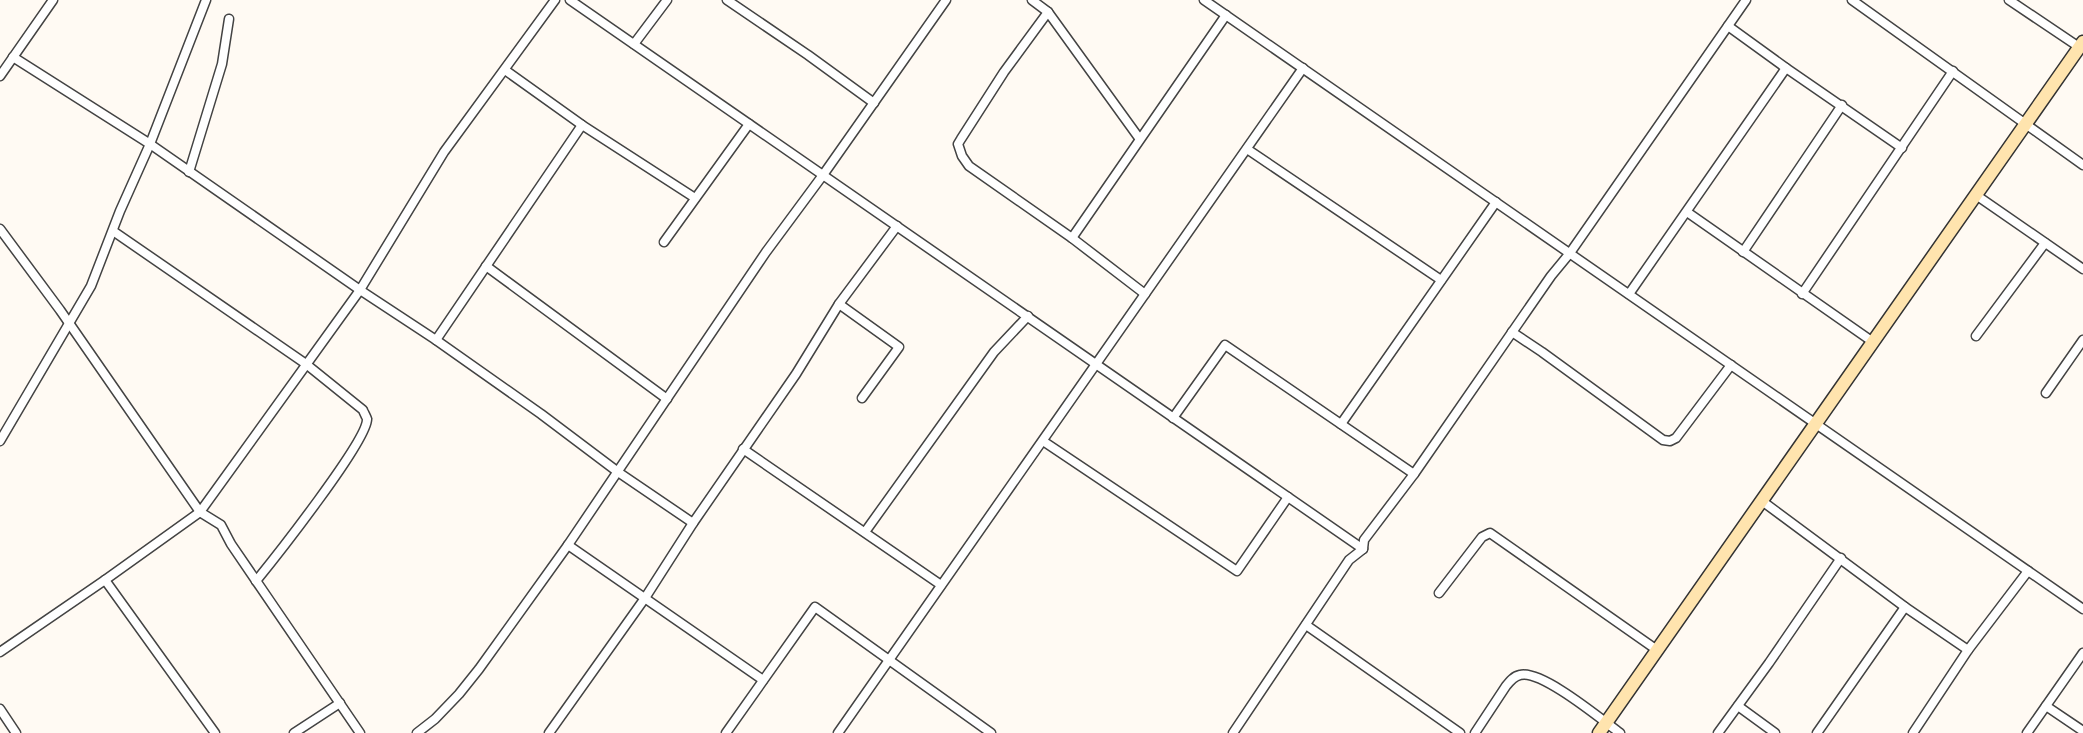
<svg xmlns="http://www.w3.org/2000/svg" width="2083" height="733" font-family="'Playfair Display',serif">
	<style>
		.lines { fill: none; stroke-linecap: round; stroke-linejoin: round }
		.street-casing { stroke: #434343; stroke-width: 11 }
		.secondary-casing { stroke: #323232; stroke-width: 15 }
		.street { stroke: #fff; stroke-width: 8 }
		.secondary { stroke: #ffe4ae; stroke-width: 12 }
	</style>
	<rect width="100%" height="100%" fill="#fffaf3"/>
	<g class="lines">
		<defs>
			<g id="street">
				<polyline points="570,0 1363,549"/>
				<polyline points="727,0 808,55 874,103"/>
				<polyline points="1032,0 1048,12 1139,138"/>
				<polyline points="1204,0 2083,609"/>
				<polyline points="1852,0 2083,165"/>
				<polyline points="2009,0 2079,47"/>
				<polyline points="1048,12 1004,72 961,139 958,144 962,156 969,166 1072,238 1145,294"/>
				<polyline points="1728,26 1786,68 1902,148"/>
				<polyline points="634,44 667,0"/>
				<polyline points="13,57 150,144 360,290 436,340 541,414 618,472 693,523"/>
				<polyline points="505,70 582,125 695,198"/>
				<polyline points="0,76 53,0"/>
				<polyline points="1247,149 1441,280"/>
				<polyline points="189,172 222,64 229,19"/>
				<polyline points="1976,195 2083,269"/>
				<polyline points="1687,212 1873,342"/>
				<polyline points="0,229 60,310 200,512 221,525 231,544 360,733"/>
				<path d="M 113,231 L 306,364 L 363,410 C 363,411 367,418 367,419 C 368,440 274,559 256,581"/>
				<polyline points="1072,238 1226,15"/>
				<polyline points="664,242 749,124"/>
				<polyline points="1743,252 1842,105"/>
				<polyline points="486,266 667,399"/>
				<polyline points="1629,294 1786,68"/>
				<polyline points="1802,294 1953,71"/>
				<polyline points="839,304 899,347 862,398"/>
				<polyline points="1512,332 1542,352 1663,440 1670,441 1676,438 1731,365"/>
				<polyline points="1976,336 2045,243"/>
				<polyline points="436,340 582,125"/>
				<polyline points="2046,393 2083,340"/>
				<polyline points="1173,418 1225,345 1414,474"/>
				<polyline points="1341,424 1496,202"/>
				<polyline points="0,441 91,286 120,211 150,144 206,0"/>
				<polyline points="1043,441 1237,571 1288,497"/>
				<polyline points="743,449 941,585"/>
				<polyline points="1762,501 1905,607 1968,650"/>
				<polyline points="865,532 994,352 1028,316"/>
				<polyline points="568,545 763,680"/>
				<polyline points="105,580 215,733"/>
				<polyline points="1439,593 1482,537 1490,533 1657,650"/>
				<polyline points="1306,625 1460,733"/>
				<polyline points="0,652 105,580 200,512 360,290 444,152 555,0"/>
				<polyline points="1738,706 1775,733"/>
				<polyline points="2046,706 2083,731"/>
				<polyline points="0,709 16,733"/>
				<polyline points="294,733 340,703"/>
				<polyline points="417,733 435,719 459,694 479,669 568,545 766,252 823,175 946,0"/>
				<polyline points="549,733 645,598 693,523 796,374 839,304 897,226"/>
				<polyline points="726,733 815,607 991,733"/>
				<polyline points="838,733 1303,68"/>
				<polyline points="1233,733 1349,560 1363,549 1364,540 1414,474 1551,276 1570,253 1746,0"/>
				<path d="M 1475,733 L 1506,686 C 1510,681 1514,676 1520,675 C 1541,669 1602,720 1620,733"/>
				<polyline points="1718,733 1769,663 1841,558"/>
				<polyline points="1817,733 1905,607"/>
				<polyline points="1913,733 1968,650 2028,571"/>
				<polyline points="2027,733 2083,653"/>
			</g>
			<polyline id="secondary" points="1599,733 2083,42"/>
		</defs>
		<!-- street casing -->
		<use href="#street" class="street-casing"/>
		<!-- secondary casing -->
		<use href="#secondary" class="secondary-casing"/>
		<!-- street -->
		<use href="#street" class="street"/>
		<!-- secondary -->
		<use href="#secondary" class="secondary"/>
	</g>
</svg>
